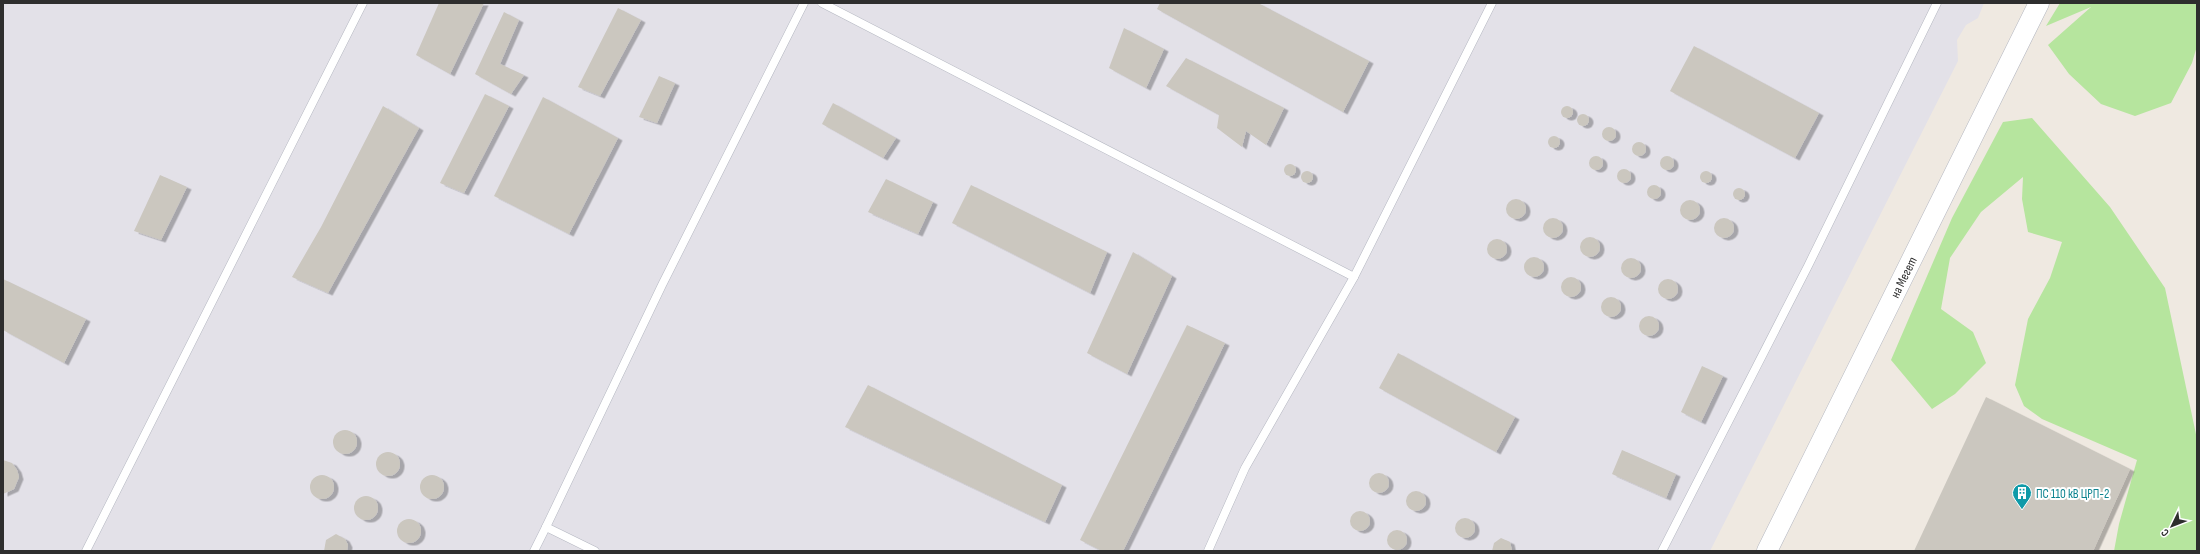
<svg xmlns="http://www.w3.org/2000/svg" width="2200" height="554" font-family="'Sofia Sans Condensed',sans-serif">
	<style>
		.industrial { fill: #e3e1e8 }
		.green { fill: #b6e59e }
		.building { fill: #cbc7bf; filter: url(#shadow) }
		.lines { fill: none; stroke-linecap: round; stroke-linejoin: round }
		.service-casing { stroke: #b4b7c1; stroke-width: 9 }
		.tertiary-casing { stroke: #b4b7c1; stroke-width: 21 }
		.service { stroke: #fff; stroke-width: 8 }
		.tertiary { stroke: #fff; stroke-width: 20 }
		.labels { text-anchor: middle; stroke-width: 4; stroke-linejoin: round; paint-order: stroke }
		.street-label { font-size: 13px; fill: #2e2e2e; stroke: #fff }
		.culture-label { font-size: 13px; fill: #0d838f; stroke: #fff; text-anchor: start }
	</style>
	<defs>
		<filter id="shadow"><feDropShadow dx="4.5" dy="2.5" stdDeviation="0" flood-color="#0004"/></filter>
	</defs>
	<rect width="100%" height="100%" fill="#efe9e1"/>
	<!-- industrial -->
	<polygon class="industrial" points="3,3 1984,3 1978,18 1966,25 1957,40 1958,61 1710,551 3,551"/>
	<!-- green -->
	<g class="green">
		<polygon points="2060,3 2197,3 2197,46 2192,63 2171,103 2135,116 2101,104 2069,74 2048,45 2091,7 2046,26"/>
		<polygon points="2032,118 2110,207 2165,288 2197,439 2196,551 2114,551 2119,524 2137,460 2042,419 2024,406 2015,385 2028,319 2050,278 2062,242 2028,232 2022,199 2023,177 1981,212 1950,258 1941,309 1973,332 1986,363 1955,394 1932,409 1891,360 1952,218 2003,122"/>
	</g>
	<!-- building -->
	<g class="building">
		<polygon points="439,3 484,3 450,74 416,55"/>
		<polygon points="1160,3 1258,3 1369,61 1343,112 1157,9"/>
		<polygon points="618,8 641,20 600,96 578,87"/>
		<polygon points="504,12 519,20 500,64 524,75 511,94 475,74"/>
		<polygon points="1124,28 1164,49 1146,88 1109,68"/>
		<polygon points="1694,46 1819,113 1795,158 1670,91"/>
		<polygon points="1186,58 1284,108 1266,145 1246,131 1242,147 1217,128 1219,115 1166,86"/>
		<polygon points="659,76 675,83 657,123 639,117"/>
		<polygon points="485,94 509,106 464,193 440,183"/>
		<polygon points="543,97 618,138 569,234 494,196"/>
		<polygon points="833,103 896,138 883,158 822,124"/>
		<circle cx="1567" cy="112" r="6"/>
		<polygon points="383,106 419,128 328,293 292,277 321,227"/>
		<circle cx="1583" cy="120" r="6"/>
		<circle cx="1609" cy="134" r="7"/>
		<circle cx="1554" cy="142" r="6"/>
		<circle cx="1639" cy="149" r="7"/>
		<circle cx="1667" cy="163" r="7"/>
		<circle cx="1596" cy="163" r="7"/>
		<circle cx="1290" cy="170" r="6"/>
		<circle cx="1624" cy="176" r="7"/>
		<circle cx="1706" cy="177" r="6"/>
		<circle cx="1307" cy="177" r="6"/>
		<polygon points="160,175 187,187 161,240 134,231"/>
		<polygon points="886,179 933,202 918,234 868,212"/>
		<circle cx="1654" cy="192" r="7"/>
		<polygon points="971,185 1107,252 1090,293 952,223"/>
		<circle cx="1739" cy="194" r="6"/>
		<circle cx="1516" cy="209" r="10"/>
		<circle cx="1690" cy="210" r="10"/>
		<circle cx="1553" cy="228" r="10"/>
		<circle cx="1724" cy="228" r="10"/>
		<circle cx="1590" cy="247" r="10"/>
		<circle cx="1497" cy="249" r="10"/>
		<polygon points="1133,252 1172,276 1127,374 1087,353"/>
		<circle cx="1534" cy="267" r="10"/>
		<circle cx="1631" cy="268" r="10"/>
		<circle cx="1571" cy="287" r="10"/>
		<circle cx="1668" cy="289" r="10"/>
		<polygon points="3,279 86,319 64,363 3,330"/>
		<circle cx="1611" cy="307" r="10"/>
		<circle cx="1649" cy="326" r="10"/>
		<polygon points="1187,325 1225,343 1123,551 1102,551 1080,540"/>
		<polygon points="1398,353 1515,417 1496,452 1379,388"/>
		<polygon points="1702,366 1723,376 1701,422 1681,412"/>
		<polygon points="868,385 1062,485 1045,522 845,427"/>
		<polygon points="1986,397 2130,469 2093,551 1914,551"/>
		<circle cx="345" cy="442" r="12"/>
		<polygon points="1622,450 1676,474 1666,498 1612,474"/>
		<circle cx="388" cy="464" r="12"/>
		<polygon points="3,460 12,463 17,470 19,477 14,489 3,494"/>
		<circle cx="1379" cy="483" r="10"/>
		<circle cx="322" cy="487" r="12"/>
		<circle cx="432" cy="487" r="12"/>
		<circle cx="1416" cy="501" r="10"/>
		<circle cx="366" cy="508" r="12"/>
		<circle cx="1360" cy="521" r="10"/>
		<circle cx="1465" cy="528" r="10"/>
		<circle cx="409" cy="531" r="12"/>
		<circle cx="1397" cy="540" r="10"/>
		<polygon points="336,534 345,539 348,545 347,551 324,551 326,540"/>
		<polygon points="1501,538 1510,542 1512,551 1492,551 1494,543"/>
	</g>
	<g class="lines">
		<defs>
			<g id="service">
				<polyline points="822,3 1354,277"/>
				<polyline points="86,551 363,3"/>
				<polyline points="534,551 546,527"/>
				<polyline points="595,551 546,527 662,285 804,3"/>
				<polyline points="1208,551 1245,468 1354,277 1492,3"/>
				<polyline points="1662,551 1808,266 1937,3"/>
			</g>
			<polyline id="tertiary" points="1767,551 2039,3"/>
		</defs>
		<!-- service casing -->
		<use href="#service" class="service-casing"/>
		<!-- tertiary casing -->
		<use href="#tertiary" class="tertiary-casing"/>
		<!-- service -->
		<use href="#service" class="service"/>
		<!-- tertiary -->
		<use href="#tertiary" class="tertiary"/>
	</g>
	<!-- icons -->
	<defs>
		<symbol id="building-pin" viewBox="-11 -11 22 30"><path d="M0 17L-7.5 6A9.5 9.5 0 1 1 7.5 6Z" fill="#0f9aa8" stroke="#fff"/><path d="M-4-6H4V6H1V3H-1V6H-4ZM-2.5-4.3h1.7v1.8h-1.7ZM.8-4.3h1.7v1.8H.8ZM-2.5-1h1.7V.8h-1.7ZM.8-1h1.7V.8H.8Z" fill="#fff"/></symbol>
	</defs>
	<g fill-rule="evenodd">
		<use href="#building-pin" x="2011" y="482" width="22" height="30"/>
	</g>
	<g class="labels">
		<!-- street labels -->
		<g class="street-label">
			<text transform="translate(1903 277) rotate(-64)" y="5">на Мегет</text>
		</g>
		<!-- culture labels -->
		<g class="culture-label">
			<text x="2036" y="498">ПС 110 кВ ЦРП-2</text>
		</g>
	</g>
	<!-- border -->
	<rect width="2200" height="554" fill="none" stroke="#2e2e2e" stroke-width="8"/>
	<!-- north arrow -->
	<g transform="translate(2172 526) rotate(227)" stroke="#ffffff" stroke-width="3" paint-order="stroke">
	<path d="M0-3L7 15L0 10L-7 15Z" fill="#2e2e2e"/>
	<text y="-6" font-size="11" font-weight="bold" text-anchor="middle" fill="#2e2e2e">С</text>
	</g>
</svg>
